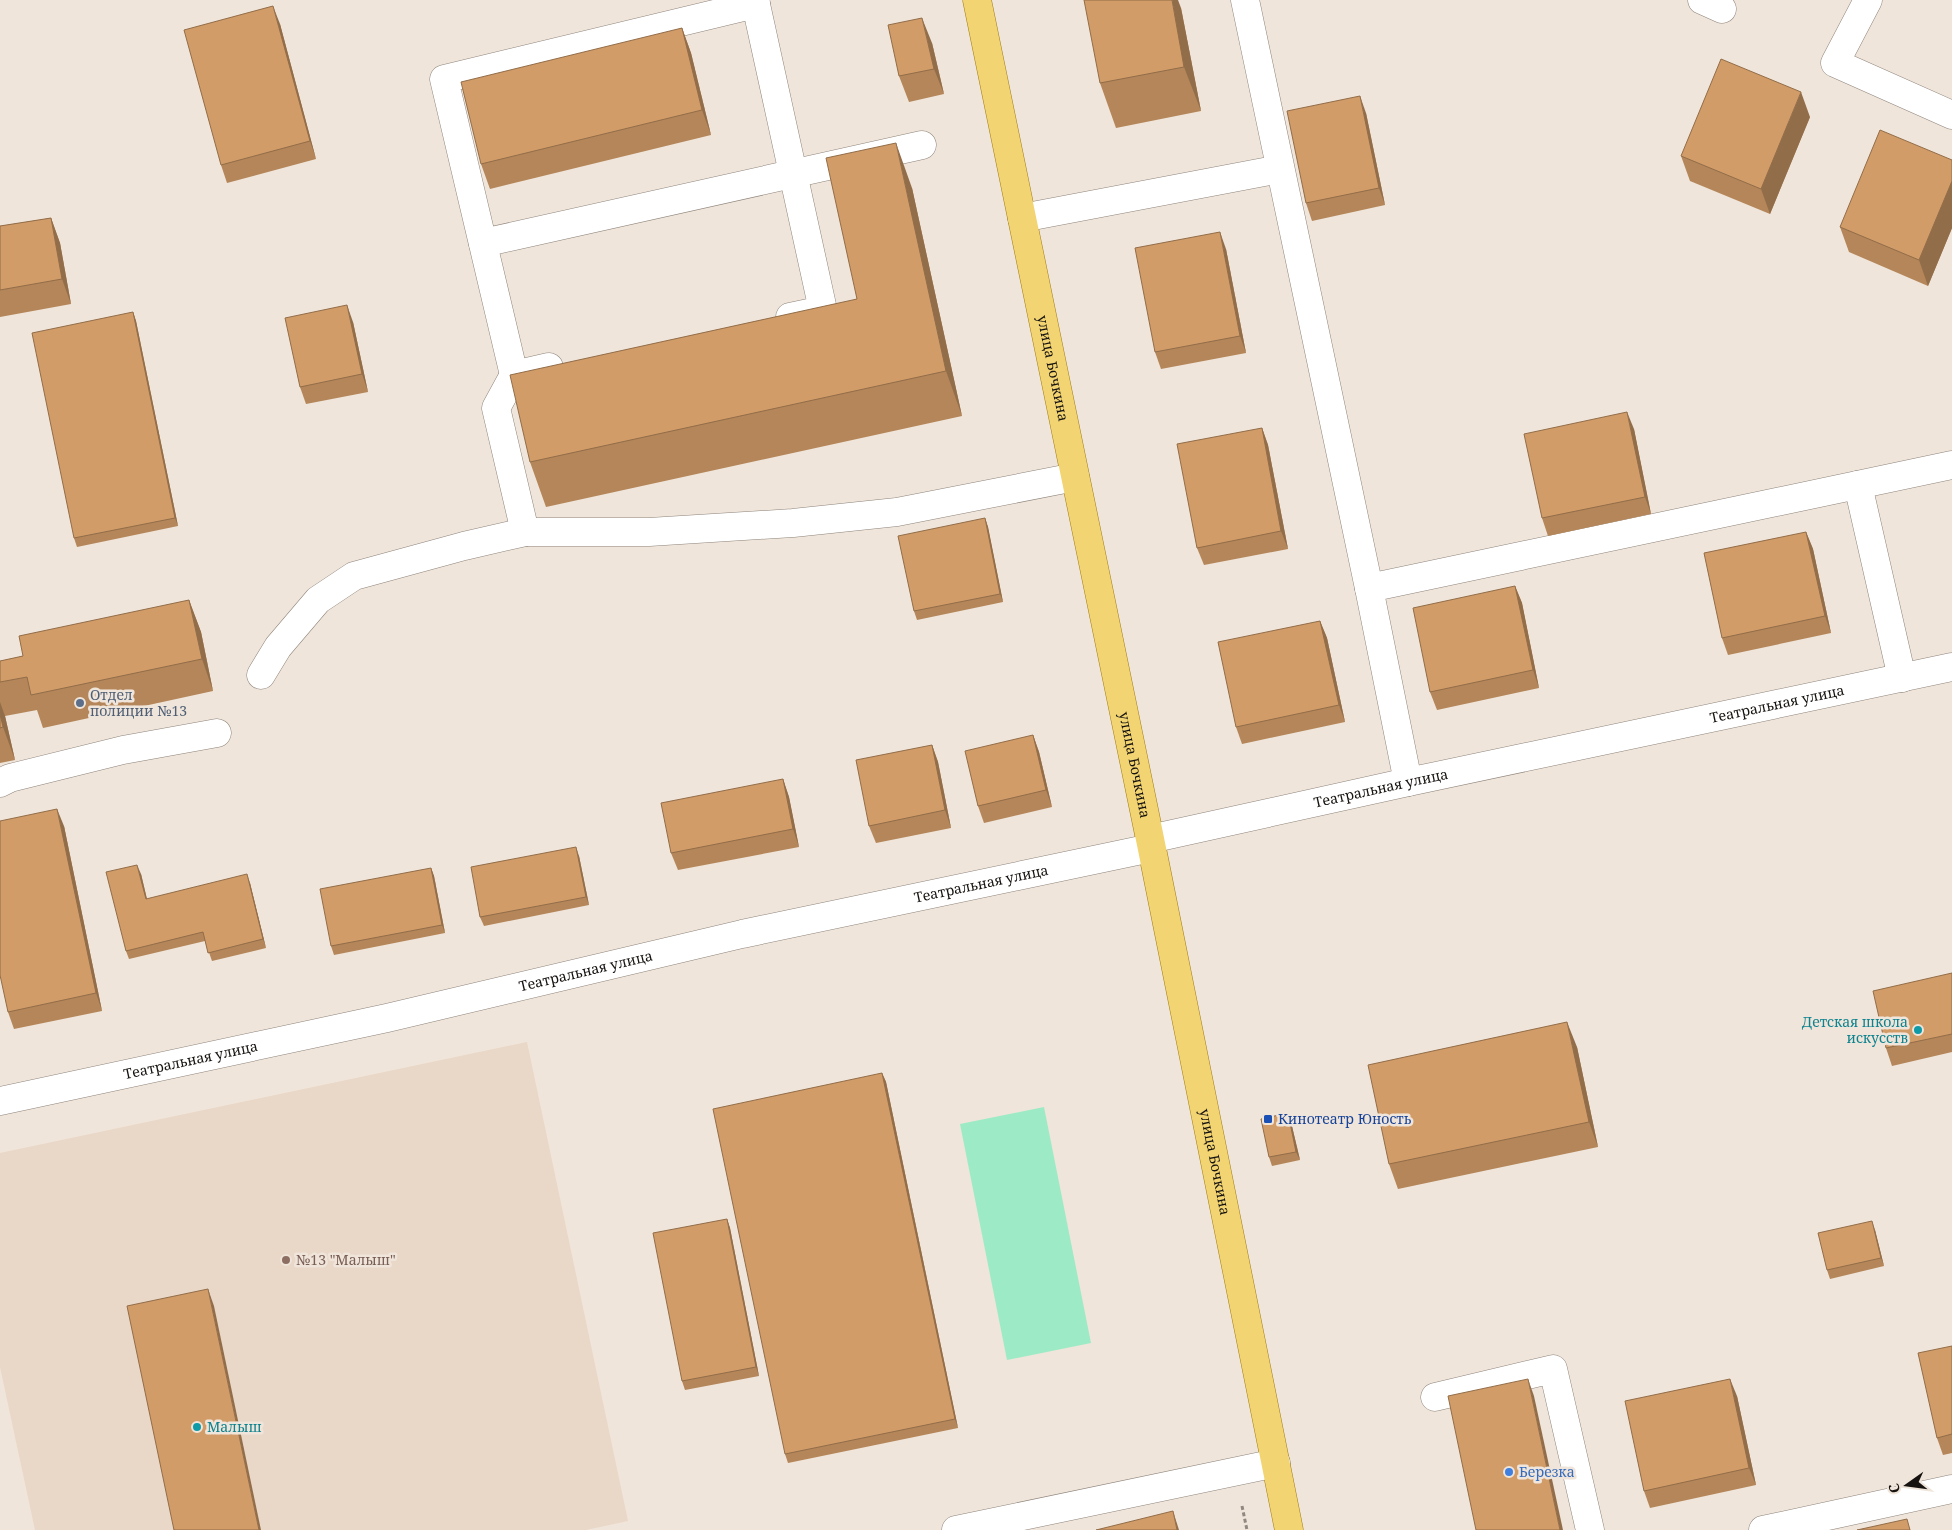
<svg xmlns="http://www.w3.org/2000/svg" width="1952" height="1530" font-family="'Noto Serif',serif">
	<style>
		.built { fill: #e9d7c8 }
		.green { fill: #9debc6 }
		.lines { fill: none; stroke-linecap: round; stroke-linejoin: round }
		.minor-casing { stroke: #8e847b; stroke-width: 29 }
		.major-casing { stroke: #a07d14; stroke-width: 29 }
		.path { stroke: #918981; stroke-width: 3; stroke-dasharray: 4 2.5; stroke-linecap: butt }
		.minor { stroke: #fff; stroke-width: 28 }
		.major { stroke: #f2d473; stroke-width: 28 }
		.wall { fill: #b48659 }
		.shaded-wall { fill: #926d49 }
		.building { fill: #d19c68; stroke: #926d49 }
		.service-dot { fill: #5c6f8a; stroke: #f0e5da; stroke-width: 2 }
		.culture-dot { fill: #0f9aa8; stroke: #f0e5da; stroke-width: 2 }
		.transit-dot { fill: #1a4fb4; stroke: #f0e5da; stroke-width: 2 }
		.education-dot { fill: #8d6e63; stroke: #f0e5da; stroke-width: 2 }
		.shop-dot { fill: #3f7fe0; stroke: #f0e5da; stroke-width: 2 }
		.labels { text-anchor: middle; stroke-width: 5; stroke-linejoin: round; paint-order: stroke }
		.street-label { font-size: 14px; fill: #16120f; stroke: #f0e5da }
		.service-label { font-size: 14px; fill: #4e5e75; stroke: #f0e5da; text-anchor: start }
		.culture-label { font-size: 14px; fill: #0d838f; stroke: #f0e5da; text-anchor: end }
		.transit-label { font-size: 14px; fill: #164399; stroke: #f0e5da; text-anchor: start }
		.education-label { font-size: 14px; fill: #785e54; stroke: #f0e5da; text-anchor: start }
		.shop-label { font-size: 14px; fill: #366cbe; stroke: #f0e5da; text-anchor: start }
	</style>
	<rect width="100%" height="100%" fill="#f0e5da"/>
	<!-- built -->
	<polygon class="built" points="527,1042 628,1521 586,1530 35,1530 0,1367 0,1153"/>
	<!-- green -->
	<polygon class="green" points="1044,1107 1091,1343 1007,1360 960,1124"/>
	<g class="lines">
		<defs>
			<g id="minor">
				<polyline points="755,0 823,310 790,317"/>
				<polyline points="1245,0 1369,588"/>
				<polyline points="1702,0 1722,9"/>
				<polyline points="1868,0 1835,63 1952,115"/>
				<polyline points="1022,218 1280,169"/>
				<polyline points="483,243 922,145"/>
				<polyline points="549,367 514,375 444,79 756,4"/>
				<polyline points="514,375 496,408 525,532 649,532 793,523 897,512 1075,477"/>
				<polyline points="1858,485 1902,678"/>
				<polyline points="261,675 278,647 318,600 354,576 464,546 525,532"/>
				<polyline points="1408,782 1369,588 1952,465"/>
				<polyline points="0,783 10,778 123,750 217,733"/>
				<path id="s1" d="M 0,1101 L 387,1018 L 742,934 L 1151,848 L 1150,839 L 1408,782 L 1952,667"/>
				<polyline points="1435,1397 1553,1369 1590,1530"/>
				<polyline points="956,1530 1276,1463"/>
				<polyline points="1763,1530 1952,1489"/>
			</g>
			<g id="major">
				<path id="s2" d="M 977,0 L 1150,839 L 1289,1530"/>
			</g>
		</defs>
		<!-- minor casing -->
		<use href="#minor" class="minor-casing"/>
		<!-- major casing -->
		<use href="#major" class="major-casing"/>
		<!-- path -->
		<polyline class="path" points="1242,1506 1247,1530"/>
		<!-- minor -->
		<use href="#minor" class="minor"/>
		<!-- major -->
		<use href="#major" class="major"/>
	</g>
	<!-- wall -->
	<g class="wall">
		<polygon points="1181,8 1201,111 1116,128 1100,83"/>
		<polygon points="280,24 316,159 227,183 221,165"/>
		<polygon points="682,28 691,53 711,135 490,189 481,164"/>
		<polygon points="932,43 944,94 909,102 899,76"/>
		<polygon points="1366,113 1385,205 1312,221 1306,203"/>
		<polygon points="1810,117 1770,214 1690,181 1681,156"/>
		<polygon points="1952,160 1952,228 1928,286 1849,252 1840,227"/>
		<polygon points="912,188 962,416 546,507 530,462 857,299"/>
		<polygon points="51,218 60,243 71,304 0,317 0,226"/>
		<polygon points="1226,249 1246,353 1161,369 1155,352"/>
		<polygon points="133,312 136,321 178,526 77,547 74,538"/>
		<polygon points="353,322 368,392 306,404 300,387"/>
		<polygon points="1262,428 1268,445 1288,549 1204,565 1197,548"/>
		<polygon points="1634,429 1651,514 1548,536 1542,518"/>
		<polygon points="985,518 988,527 1003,602 917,620 914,611"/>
		<polygon points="1806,532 1813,549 1831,633 1728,655 1722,638"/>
		<polygon points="1515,586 1522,603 1539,688 1437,710 1430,692"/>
		<polygon points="189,600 201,632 213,691 43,728 37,710 5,716 15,760 0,763 0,661 23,656"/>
		<polygon points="1320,621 1327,638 1345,722 1242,744 1236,727"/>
		<polygon points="1033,735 1039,752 1052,807 984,823 978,806"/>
		<polygon points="932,745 938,762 951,828 876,843 869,826"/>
		<polygon points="783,779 789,797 799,847 678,870 671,853"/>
		<polygon points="64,826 102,1011 14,1029 8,1012"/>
		<polygon points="579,856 589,905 484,926 480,917"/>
		<polygon points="431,868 434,876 445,933 334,955 331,946"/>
		<polygon points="141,874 147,899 250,883 266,948 212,961 205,941 129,959 126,951"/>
		<polygon points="1952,973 1952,1052 1892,1066 1886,1048"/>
		<polygon points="1577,1047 1598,1147 1398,1189 1389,1164"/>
		<polygon points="882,1073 886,1082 958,1428 788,1463 785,1454"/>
		<polygon points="1288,1113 1291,1122 1300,1160 1272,1166 1269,1157"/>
		<polygon points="727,1219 730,1228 759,1376 685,1390 682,1381"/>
		<polygon points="1875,1230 1884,1266 1830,1279 1827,1270"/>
		<polygon points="1952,1346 1952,1453 1943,1455 1937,1438"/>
		<polygon points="1737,1396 1756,1485 1650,1508 1644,1491"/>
	</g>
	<!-- shaded-wall -->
	<g class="shaded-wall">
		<polygon points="1172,0 1178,0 1181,8 1201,111 1184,67"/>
		<polygon points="273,6 280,24 316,159 310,141"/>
		<polygon points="922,18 932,43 944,94 934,69"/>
		<polygon points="682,28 691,53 711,135 702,110"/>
		<polygon points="1801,92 1810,117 1770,214 1761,189"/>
		<polygon points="1360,96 1366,113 1385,205 1379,188"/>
		<polygon points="896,143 912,188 962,416 946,371"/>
		<polygon points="1952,181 1952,228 1928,286 1919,260"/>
		<polygon points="51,218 60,243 71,304 62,279"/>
		<polygon points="1220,232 1226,249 1246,353 1240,336"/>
		<polygon points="347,305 353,322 368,392 362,374"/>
		<polygon points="133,312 136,321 178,526 175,518"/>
		<polygon points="1627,412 1634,429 1651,514 1645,497"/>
		<polygon points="1262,428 1268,445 1288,549 1281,531"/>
		<polygon points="985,518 988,527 1003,602 1000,594"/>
		<polygon points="1806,532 1813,549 1831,633 1825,616"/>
		<polygon points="1515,586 1522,603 1539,688 1533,670"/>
		<polygon points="189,600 201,632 213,691 202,659"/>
		<polygon points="1320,621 1327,638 1345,722 1339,705"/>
		<polygon points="0,702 5,716 15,760 3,727 0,714"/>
		<polygon points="1033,735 1039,752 1052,807 1046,790"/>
		<polygon points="932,745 938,762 951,828 945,810"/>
		<polygon points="783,779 789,797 799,847 793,829"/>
		<polygon points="57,809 64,826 102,1011 96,993"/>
		<polygon points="576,847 579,856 589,905 586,897"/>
		<polygon points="137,865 141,874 149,908 146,899"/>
		<polygon points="431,868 434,876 445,933 442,925"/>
		<polygon points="247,874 250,883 266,948 263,939"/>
		<polygon points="1567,1022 1577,1047 1598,1147 1589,1122"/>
		<polygon points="882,1073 886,1082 958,1428 955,1419"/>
		<polygon points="1288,1113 1291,1122 1300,1160 1296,1152"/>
		<polygon points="727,1219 730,1228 759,1376 756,1367"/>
		<polygon points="1872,1221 1875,1230 1884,1266 1881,1258"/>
		<polygon points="208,1289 214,1306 261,1530 259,1530"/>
		<polygon points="1528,1379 1534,1396 1563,1530 1560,1530"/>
		<polygon points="1730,1379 1737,1396 1756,1485 1749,1468"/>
		<polygon points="1173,1511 1179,1530 1177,1530"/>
	</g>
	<!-- building -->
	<g class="building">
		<polygon points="1084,0 1172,0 1184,67 1100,83"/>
		<polygon points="273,6 310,141 221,165 184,30"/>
		<polygon points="922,18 934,69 899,76 888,25"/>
		<polygon points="682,28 702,110 481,164 461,82"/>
		<polygon points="1721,59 1801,92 1761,189 1681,156"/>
		<polygon points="1360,96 1379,188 1306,203 1287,111"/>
		<polygon points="1880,130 1952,160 1952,181 1919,260 1840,227"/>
		<polygon points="896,143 946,371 530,462 510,375 857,299 826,158"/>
		<polygon points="51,218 62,279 0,290 0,226"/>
		<polygon points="1220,232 1240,336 1155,352 1135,248"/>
		<polygon points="347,305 362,374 300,387 285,318"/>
		<polygon points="133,312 175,518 74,538 32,333"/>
		<polygon points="1627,412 1645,497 1542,518 1524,434"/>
		<polygon points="1262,428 1281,531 1197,548 1177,444"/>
		<polygon points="985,518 1000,594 914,611 898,536"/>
		<polygon points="1806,532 1825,616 1722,638 1704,553"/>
		<polygon points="1515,586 1533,670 1430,692 1413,608"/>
		<polygon points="189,600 202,659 31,695 27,677 0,682 0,661 23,656 19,636"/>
		<polygon points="1320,621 1339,705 1236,727 1218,642"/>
		<polygon points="0,714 3,727 0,728"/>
		<polygon points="1033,735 1046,790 978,806 965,751"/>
		<polygon points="932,745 945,810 869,826 856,760"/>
		<polygon points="783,779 793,829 671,853 661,803"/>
		<polygon points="57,809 96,993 8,1012 0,975 0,821"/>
		<polygon points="576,847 586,897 480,917 471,867"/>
		<polygon points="137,865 146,899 247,874 263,939 208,953 203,932 126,951 106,872"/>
		<polygon points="431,868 442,925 331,946 320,889"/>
		<polygon points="1952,973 1952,1034 1886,1048 1873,991"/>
		<polygon points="1567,1022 1589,1122 1389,1164 1368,1065"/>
		<polygon points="882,1073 955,1419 785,1454 713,1109"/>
		<polygon points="1288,1113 1296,1152 1269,1157 1261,1119"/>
		<polygon points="727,1219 756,1367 682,1381 653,1233"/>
		<polygon points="1872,1221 1881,1258 1827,1270 1818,1233"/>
		<polygon points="208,1289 259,1530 174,1530 127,1306"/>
		<polygon points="1952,1346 1952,1434 1937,1438 1918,1353"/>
		<polygon points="1528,1379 1560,1530 1476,1530 1448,1396"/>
		<polygon points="1730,1379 1749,1468 1644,1491 1625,1401"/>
		<polygon points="1173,1511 1177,1530 1096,1530"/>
		<polygon points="1907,1519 1910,1530 1857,1530"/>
	</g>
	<!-- markers -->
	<circle class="service-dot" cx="80" cy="703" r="5"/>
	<g class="culture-dot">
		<circle cx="1918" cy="1030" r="5"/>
		<circle cx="197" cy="1427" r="5"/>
	</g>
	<rect class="transit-dot" x="1263" y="1114" width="10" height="10" rx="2.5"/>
	<circle class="education-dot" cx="286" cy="1260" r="5"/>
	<circle class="shop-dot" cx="1509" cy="1472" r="5"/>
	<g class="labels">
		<!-- street labels -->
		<g class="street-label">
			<text dy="5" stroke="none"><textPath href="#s2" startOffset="376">улица Бочкина</textPath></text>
			<text dy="5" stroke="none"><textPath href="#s1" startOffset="1829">Театральная улица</textPath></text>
			<text dy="5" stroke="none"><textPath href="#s2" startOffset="781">улица Бочкина</textPath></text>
			<text dy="5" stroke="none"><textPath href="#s1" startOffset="1424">Театральная улица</textPath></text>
			<text dy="5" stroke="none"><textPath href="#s1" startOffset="1005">Театральная улица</textPath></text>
			<text dy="5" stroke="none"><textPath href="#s1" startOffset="600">Театральная улица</textPath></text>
			<text dy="5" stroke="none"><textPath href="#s1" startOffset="195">Театральная улица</textPath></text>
			<text dy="5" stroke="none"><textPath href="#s2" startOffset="1186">улица Бочкина</textPath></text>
		</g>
		<!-- service labels -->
		<g class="service-label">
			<text x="90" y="700">Отдел<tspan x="90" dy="16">полиции №13</tspan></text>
		</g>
		<!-- culture labels -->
		<g class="culture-label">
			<text x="1908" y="1027">Детская школа<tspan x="1908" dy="16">искусств</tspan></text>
			<text x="207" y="1432" text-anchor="start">Малыш</text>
		</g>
		<!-- transit labels -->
		<g class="transit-label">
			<text x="1278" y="1124">Кинотеатр Юность</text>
		</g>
		<!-- education labels -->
		<g class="education-label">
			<text x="296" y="1265">№13 "Малыш"</text>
		</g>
		<!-- shop labels -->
		<g class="shop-label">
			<text x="1519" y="1477">Березка</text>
		</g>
	</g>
	<!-- north arrow -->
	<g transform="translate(1907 1485) rotate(256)" stroke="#f0e5da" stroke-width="4" paint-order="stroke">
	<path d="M0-4L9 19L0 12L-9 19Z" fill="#16120f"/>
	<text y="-8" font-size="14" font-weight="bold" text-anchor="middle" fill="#16120f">С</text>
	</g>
</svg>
